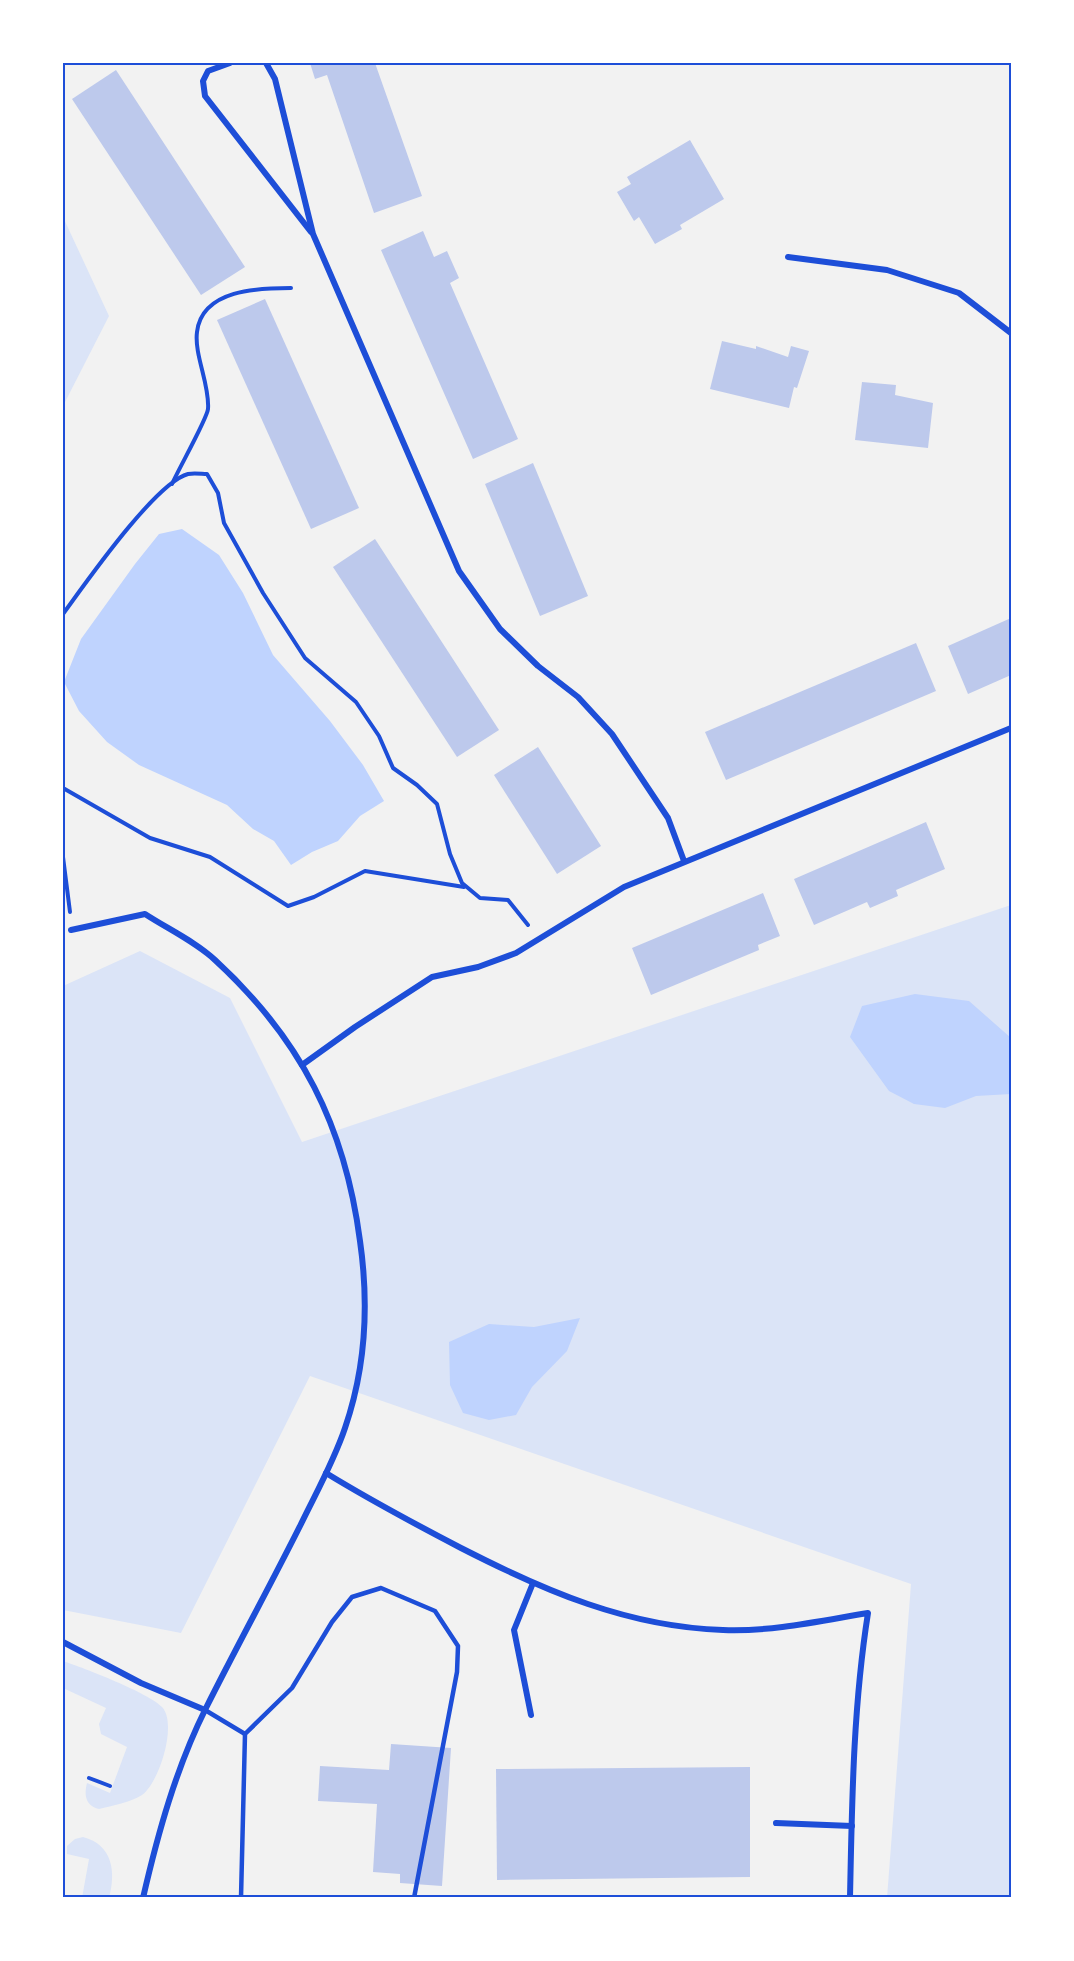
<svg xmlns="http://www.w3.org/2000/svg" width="1074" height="1961" viewBox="0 0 1074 1961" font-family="'DejaVu Sans',sans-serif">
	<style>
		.green { fill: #dbe4f7 }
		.water { fill: #bfd3fe }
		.building { fill: #bdc9ec }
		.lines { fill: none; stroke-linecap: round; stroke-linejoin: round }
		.path { stroke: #1d4ed8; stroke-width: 4 }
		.service { stroke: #1d4ed8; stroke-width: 4.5 }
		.minor { stroke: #1d4ed8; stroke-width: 6 }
		.neatline { fill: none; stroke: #1d4ed8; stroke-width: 2 }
	</style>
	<rect width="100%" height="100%" fill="#f2f2f2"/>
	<g class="green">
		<path d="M63,217l46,99 -46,90z"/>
		<path d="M1011,905v993h-124l24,-314 -601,-208 -129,257 -118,-23v-624l77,-35 90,47 72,144z"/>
		<path d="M63,1661c21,7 86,32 99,46 16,17 -3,76 -20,88 -11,7 -30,11 -43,14 -14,-4 -15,-14 -12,-26l23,10 17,-46 -26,-13 -2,-10 7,-16 -43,-20z"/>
		<path d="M83,1837c30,8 33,35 26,61h-27l7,-39 -22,-5v-8l8,-7z"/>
	</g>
	<g class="water">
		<path d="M182,529l37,26 24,38 30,62 57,66 33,44 21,36 -24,15 -22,25 -26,11 -21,13 -17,-24 -21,-12 -26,-24 -88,-40 -32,-23 -28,-31 -15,-29 17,-43 54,-75 24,-30z"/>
		<path d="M915,994l54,7 42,37v56l-35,2 -31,12 -31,-4 -25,-13 -39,-54 12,-31z"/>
		<path d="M580,1318l-13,33 -35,36 -16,28 -27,5 -26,-7 -13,-28 -1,-43 40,-18 45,3z"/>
	</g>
	<g class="building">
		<path d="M310,63h65l47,133 -48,17 -47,-138 -12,4z"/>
		<path d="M116,70l129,197 -44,28 -129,-196z"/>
		<path d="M690,140l34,59 -44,26 2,4 -27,15 -16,-27 -5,4 -17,-29 14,-8 -4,-7z"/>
		<path d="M423,231l11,26 13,-6 12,27 -9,5 68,156 -45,20 -92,-209z"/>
		<path d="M265,299l94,209 -48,21 -94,-209z"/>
		<path d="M722,341l34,8v-3l32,11 3,-11 18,5 -12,37 -3,-1 -5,21 -79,-19z"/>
		<path d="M862,382l34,3 -1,10 38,8 -5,45 -73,-8z"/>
		<path d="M533,463l55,133 -48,20 -55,-132z"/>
		<path d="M375,539l124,191 -42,27 -124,-190z"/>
		<path d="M1011,618v57l-43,19 -20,-48z"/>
		<path d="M916,643l20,48 -210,89 -21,-48z"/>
		<path d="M538,747l63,99 -44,28 -63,-99z"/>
		<path d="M926,822l19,47 -49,21 2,6 -28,12 -3,-6 -53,23 -20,-46z"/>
		<path d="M763,893l17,43 -22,9 1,5 -108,45 -19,-47z"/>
		<path d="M391,1744l60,4 -9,138 -42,-3v-9l-27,-2 4,-68 -59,-3 2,-35 69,4z"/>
		<path d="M750,1767v110l-253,3 -1,-111z"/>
	</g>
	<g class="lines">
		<g class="path">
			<path d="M172,484c6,-14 35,-65 36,-75 2,-24 -14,-54 -11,-77 5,-43 62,-44 94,-44"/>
			<path d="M63,614c22,-30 92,-131 125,-140 6,-1 14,0 19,0l11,19 6,30 39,70 42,65 51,44 23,34 14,32 24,17 20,19 13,50 12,29 18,15 28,2 20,25"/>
			<path d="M63,788l87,50 60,19 78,49 26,-9 51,-26 99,16"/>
			<path d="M63,857l7,55"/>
			<path d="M89,1778l21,8"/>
		</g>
		<g class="service">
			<path d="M205,1710l40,24"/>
			<path d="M241,1898l4,-164 47,-46 40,-66 20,-25 29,-9 54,23 23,35 -1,26 -43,226"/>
		</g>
		<g class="minor">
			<path d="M230,63l-22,8 -5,10 2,15 106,136"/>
			<path d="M266,63l9,16 38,155 146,337 41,58 38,37 40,31 34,37 56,84 16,43"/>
			<path d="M788,257l99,13 72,23 52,40"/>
			<path d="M71,930l74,-16c23,15 51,28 70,46 86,79 130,166 145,281 9,63 6,126 -15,187 -11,33 -29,65 -44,96 -31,62 -64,122 -95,184 -30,60 -48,125 -63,190"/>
			<path d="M302,1065l53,-38 77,-50 46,-10 38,-14 108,-66 387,-159"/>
			<path d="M326,1473c44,27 89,51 135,75 84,43 167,79 262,82 48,2 97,-9 145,-17 -15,95 -16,189 -18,285"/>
			<path d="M63,1642l78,41 64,27"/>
			<path d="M531,1715l-17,-85 19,-47"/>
			<path d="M776,1823l76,3"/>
		</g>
	</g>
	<rect width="1074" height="1961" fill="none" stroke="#ffffff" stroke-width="129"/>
	<rect x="64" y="64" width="946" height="1832" class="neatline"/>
</svg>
